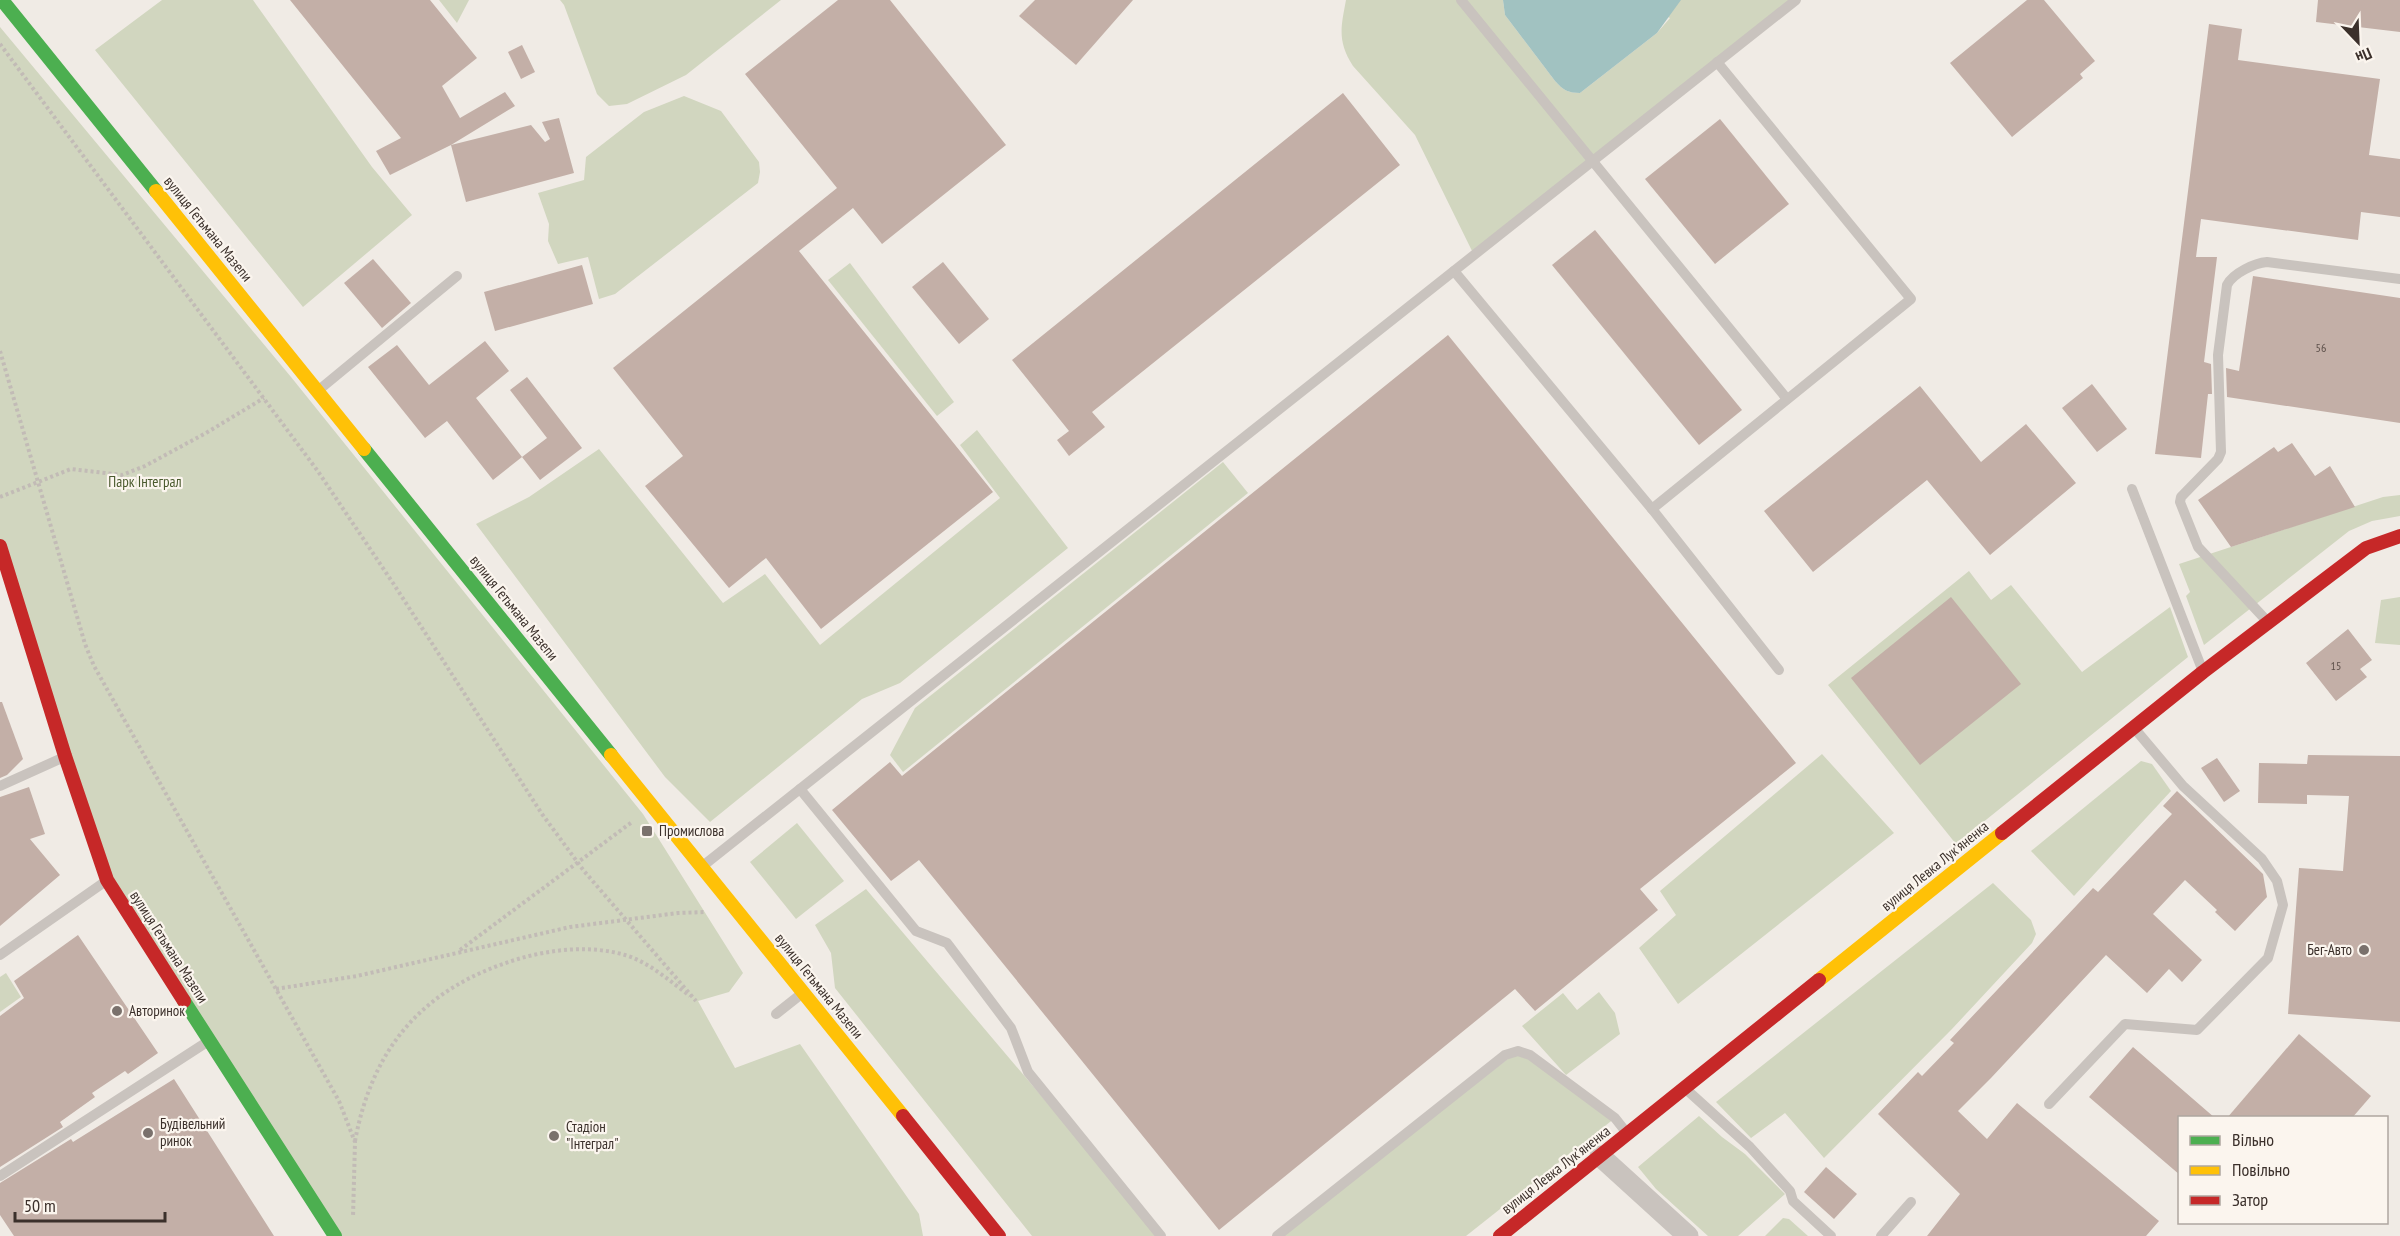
<svg xmlns="http://www.w3.org/2000/svg" width="2400" height="1236" viewBox="0 0 2400 1236" font-family="'PT Sans Narrow',sans-serif">
	<style>
		.green { fill: #d1d6bf }
		.water { fill: #a1c2c1 }
		.building { fill: #c3afa7 }
		.lines { fill: none; stroke-linecap: round; stroke-linejoin: round }
		.path { stroke: #c2bbb6; stroke-width: 4; stroke-dasharray: 3 3; stroke-linecap: butt }
		.lane { stroke: #c9c3be; stroke-width: 10 }
		.street { stroke: #c9c3be; stroke-width: 21 }
		.fast { stroke: #4caf50; stroke-width: 14 }
		.slow { stroke: #ffc107; stroke-width: 14 }
		.jam { stroke: #c62828; stroke-width: 14 }
		.poi-dot { fill: #7a716c; stroke: #fbf5ee; stroke-width: 2 }
		.labels { text-anchor: middle; stroke-width: 4.5; stroke-linejoin: round; paint-order: stroke }
		.number-label { font-size: 12px; fill: #5d504a }
		.street-label { font-size: 15px; fill: #3b302b; stroke: #fbf5ee }
		.park-label { font-size: 15px; fill: #4a5a2e; stroke: #fbf5ee }
		.poi-label { font-size: 15px; fill: #3b302b; stroke: #fbf5ee; text-anchor: start }
	</style>
	<rect width="100%" height="100%" fill="#f0ebe5"/>
	<g class="green">
		<path d="M162,0h91l119,167 40,48 -109,92 -208,-257z"/>
		<path d="M439,0h30l-12,23z"/>
		<path d="M560,0h221l-95,75 -59,29 -18,2 -12,-12 -33,-89z"/>
		<path d="M1346,0h157l2,15 50,66c8,9 13,12 25,12l77,-60 13,-15 -40,-18h166l-322,255 -59,-120 -62,-69c-16,-25 -12,-39 -7,-66z"/>
		<path d="M0,27l291,350 352,437 100,159 -14,19 -31,9 37,67 65,-24 119,170 4,22h-588l-228,-356 -107,-339z"/>
		<path d="M684,96l37,15 38,51 1,10 -2,11 -143,111 -16,5 -11,-42 -30,7 -10,-23 1,-17 -11,-31 46,-13 2,-23 58,-45z"/>
		<path d="M850,263l104,139 -17,14 -109,-136z"/>
		<path d="M977,430l91,118 -168,135 -38,16 -152,123 -45,-45 -189,-253 53,-27 70,-48 124,154 42,-29 55,71 180,-147 -40,-53z"/>
		<path d="M1223,462l25,31 -345,279 -13,-17 25,-47z"/>
		<path d="M2400,495v21l-28,5 -23,10 -145,114 -18,-49 4,-4 -11,-28 204,-67z"/>
		<path d="M1969,571l22,29 20,-15 71,87 88,-65 18,50 -232,187 -128,-159z"/>
		<path d="M2400,597v48l-25,-2 6,-43z"/>
		<path d="M1822,754l72,79 -216,171 -39,-56 37,-33 -16,-24z"/>
		<path d="M2141,761l11,3 19,27 -97,105 -43,-45z"/>
		<path d="M797,823l47,58 -48,38 -46,-57z"/>
		<path d="M1993,883l38,37 5,14 -4,9 -80,86 -128,129 -39,-45 -34,25 -35,-36z"/>
		<path d="M866,889l294,347h-128l-197,-248 -4,-35 -16,-28z"/>
		<path d="M6,973l15,24 -21,15v-35z"/>
		<path d="M1599,992l16,21 5,21 -54,41 -44,-49 41,-33 14,17z"/>
		<path d="M1518,1051l97,67 -149,118h-189z"/>
		<path d="M1699,1116l23,21 23,17 40,40 -47,42h-30l-52,-47 -18,-22z"/>
		<path d="M1783,1218l6,1 19,17h-43z"/>
	</g>
	<path class="water" d="M1503,0h178l-24,33 -77,60c-12,0 -17,-3 -25,-12l-50,-66z"/>
	<g class="building">
		<path d="M290,0h140l47,58 -35,28 18,32 45,-26 10,14 -64,39 -61,30 -14,-24 25,-13z"/>
		<path d="M838,0h52l116,145 -124,99 -29,-36 -54,43 194,241 -172,137 -55,-71 -37,30 -84,-102 38,-30 -70,-88 224,-180 -92,-114z"/>
		<path d="M1035,0h98l-57,65 -57,-49z"/>
		<path d="M2027,0h17l51,61 -15,13 3,4 -71,59 -62,-74z"/>
		<path d="M2318,0h82v32l-84,-10z"/>
		<path d="M2209,24l33,5 -4,31 142,19 -11,76 31,4v58l-39,-5 -3,28 -157,-21 -5,38h21l-13,105 7,2 1,30h-4l-7,64 -46,-4z"/>
		<path d="M522,45l13,27 -14,7 -13,-27z"/>
		<path d="M1343,93l57,72 -308,247 13,15 -36,29 -12,-16 12,-9 -57,-71z"/>
		<path d="M559,118l15,55 -108,29 -15,-57 80,-20 14,17 5,-3 -8,-17z"/>
		<path d="M1720,119l69,85 -74,60 -70,-85z"/>
		<path d="M1595,230l147,180 -43,35 -147,-180z"/>
		<path d="M373,259l38,44 -29,25 -38,-45z"/>
		<path d="M943,262l46,57 -30,25 -47,-57z"/>
		<path d="M582,265l11,39 -98,27 -11,-39z"/>
		<path d="M2253,276l147,22v125l-173,-26 -1,-29 13,3z"/>
		<path d="M1448,335l348,428 -156,126 18,21 -123,101 -20,-22 -296,241 -300,-370 -28,21 -59,-71 58,-48 12,14z"/>
		<path d="M485,341l24,30 -33,27 46,59 -29,23 -46,-59 -22,17 -57,-71 29,-22 32,40z"/>
		<path d="M527,377l55,71 -42,32 -18,-23 25,-19 -37,-48z"/>
		<path d="M2092,384l35,45 -30,23 -35,-44z"/>
		<path d="M1920,386l61,76 45,-38 50,59 -86,72 -63,-75 -114,92 -49,-61z"/>
		<path d="M2292,443l23,33 15,-10 25,41 -124,40 -33,-47 76,-53 4,5z"/>
		<path d="M1951,597l70,87 -101,81 -69,-87z"/>
		<path d="M2348,629l24,31 -12,9 7,8 -31,24 -30,-38z"/>
		<path d="M0,702h2l21,57 -16,16 -7,3z"/>
		<path d="M2308,755l92,1v266l-112,-8 11,-146 44,3 6,-75 -42,-1v9l-49,-1 1,-40 48,1z"/>
		<path d="M2217,758l23,33 -16,11 -23,-34z"/>
		<path d="M29,787l16,47 -15,5 30,36 -60,51v-129z"/>
		<path d="M2177,791l86,83 4,23 -32,34 -20,-19 2,-2 -32,-30 -32,34 49,46 -20,22 -13,-13 -22,24 -41,-38 -115,123 -33,33 29,28 30,-36 142,118 -13,15h-219l33,-42 -82,-80 40,-42 4,4 32,-33 -4,-3 143,-152 5,4 74,-78 -9,-8z"/>
		<path d="M78,935l80,118 -30,21 -3,-3 -33,22 3,4 -35,25 3,5 -63,40v-151l24,-18 -10,-17z"/>
		<path d="M2299,1034l72,62 -19,22h-125z"/>
		<path d="M2133,1047l82,71h-35v57l-91,-78z"/>
		<path d="M174,1079l100,157h-260l-14,-21v-32l71,-44 2,3z"/>
		<path d="M1826,1167l31,27 -23,25 -30,-27z"/>
	</g>
	<g class="lines">
		<g class="path">
			<path d="M0,44l317,426 76,113 149,231 42,57 112,130"/>
			<path d="M0,351l85,293 9,22 245,435 16,41 -2,75"/>
			<path d="M0,497l71,-28 51,6 23,-9 61,-33 58,-35"/>
			<path d="M460,950l172,-128"/>
			<path d="M276,989l81,-13 213,-49 108,-14 28,-1"/>
			<path d="M355,1141c18,-96 70,-154 163,-182 34,-10 73,-14 107,-4 24,7 46,27 65,41"/>
		</g>
		<g class="lane">
			<path d="M1461,0l326,399"/>
			<path d="M1454,271l198,238 127,161"/>
			<path d="M320,389l137,-113"/>
			<path d="M2132,489l70,180"/>
			<path d="M1652,509l259,-210 -194,-237"/>
			<path d="M2266,620l-68,-73 -18,-45 1,-5 37,-38 3,-7 -3,-97 9,-70c6,-12 28,-22 40,-23l133,17"/>
			<path d="M0,786l62,-28"/>
			<path d="M800,789l116,142 31,12 64,85 17,44 133,164"/>
			<path d="M704,865l1092,-865"/>
			<path d="M0,955l106,-74"/>
			<path d="M776,1014l24,-19"/>
			<path d="M1688,1091l62,56 40,44 3,10 38,35"/>
			<path d="M2049,1104l76,-80 72,6 71,-72 15,-53 -6,-24 -15,-22 -79,-73 -48,-57"/>
			<path d="M0,1176l207,-134"/>
			<path d="M1277,1236l228,-181 13,-4 12,4 85,63 11,14"/>
			<path d="M1881,1236l30,-34"/>
		</g>
		<path class="street" d="M1600,1156l88,80"/>
		<g class="fast">
			<path d="M2,0l154,191"/>
			<path d="M364,449l247,306"/>
			<path d="M184,1001l151,235"/>
		</g>
		<g class="slow">
			<path d="M156,191l208,258"/>
			<path d="M611,755l292,361"/>
			<path d="M1819,980l183,-147"/>
		</g>
		<g class="jam">
			<path d="M0,546l65,210 42,124 77,121"/>
			<path d="M2002,833l201,-161 163,-124 34,-12"/>
			<path d="M903,1116l96,120"/>
			<path d="M1500,1236l319,-256"/>
		</g>
	</g>
	<g class="poi-dot">
		<rect x="641" y="825" width="12" height="12" rx="3"/>
		<circle cx="2364" cy="950" r="6"/>
		<circle cx="117" cy="1011" r="6"/>
		<circle cx="148" cy="1133" r="6"/>
		<circle cx="554" cy="1136" r="6"/>
	</g>
	<g class="labels">
		<g class="number-label">
			<text x="2321" y="352">56</text>
			<text x="2336" y="670">15</text>
		</g>
		<g class="street-label">
			<text transform="translate(208 229) rotate(51)" y="5">вулиця Гетьмана Мазепи</text>
			<text transform="translate(514 608) rotate(51)" y="5">вулиця Гетьмана Мазепи</text>
			<text transform="translate(1935 866) rotate(-39)" y="5">вулиця Левка Лукʼяненка</text>
			<text transform="translate(169 947) rotate(57)" y="5">вулиця Гетьмана Мазепи</text>
			<text transform="translate(819 986) rotate(51)" y="5">вулиця Гетьмана Мазепи</text>
			<text transform="translate(1556 1170) rotate(-38)" y="5">вулиця Левка Лукʼяненка</text>
		</g>
		<g class="park-label">
			<text x="145" y="487">Парк Інтеграл</text>
		</g>
		<g class="poi-label">
			<text x="659" y="836">Промислова</text>
			<text x="2352" y="955" text-anchor="end">Бег-Авто</text>
			<text x="129" y="1016">Авторинок</text>
			<text x="160" y="1129">Будівельний<tspan x="160" dy="17">ринок</tspan></text>
			<text x="566" y="1132">Стадіон<tspan x="566" dy="17">"Інтеграл"</tspan></text>
		</g>
	</g>
	<rect x="2178" y="1116" width="210" height="108" fill="#fbf5ee" stroke="#aea6a0" stroke-width="1.5"/>
	<rect x="2190" y="1136" width="30" height="9" fill="#4caf50" stroke="#aea6a0" stroke-width="1.5"/>
	<text x="2232" y="1146" font-size="18" fill="#3b302b">Вільно</text>
	<rect x="2190" y="1166" width="30" height="9" fill="#ffc107" stroke="#aea6a0" stroke-width="1.5"/>
	<text x="2232" y="1176" font-size="18" fill="#3b302b">Повільно</text>
	<rect x="2190" y="1196" width="30" height="9" fill="#c62828" stroke="#aea6a0" stroke-width="1.5"/>
	<text x="2232" y="1206" font-size="18" fill="#3b302b">Затор</text>
	<g transform="translate(2358 42) rotate(157)" stroke="#fbf5ee" stroke-width="4.5" paint-order="stroke">
	<path d="M0-4.5L10 22L0 15L-10 22Z" fill="#3b302b"/>
	<text y="-9" font-size="16" font-weight="bold" text-anchor="middle" fill="#3b302b">Пн</text>
	</g>
	<path d="M15 1212v9h150v-9" fill="none" stroke="#3b302b" stroke-width="3"/>
	<text x="24" y="1212" font-size="18" fill="#3b302b" stroke="#fbf5ee" stroke-width="4.5" paint-order="stroke">50 m</text>
</svg>
